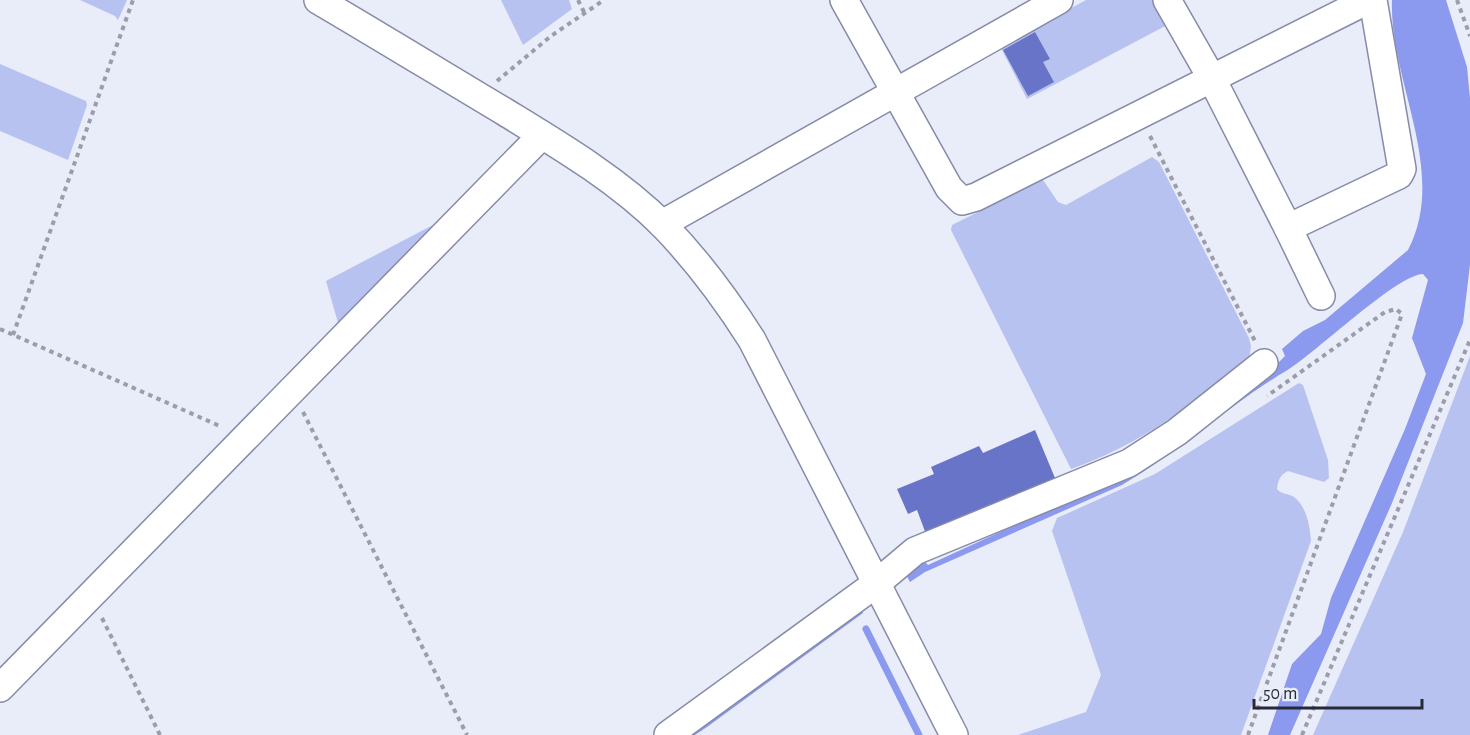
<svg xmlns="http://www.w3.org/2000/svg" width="1470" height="735" viewBox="0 0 1470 735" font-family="'Alegreya Sans',sans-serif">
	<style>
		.green { fill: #b8c2f1 }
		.water { fill: #8b99ef }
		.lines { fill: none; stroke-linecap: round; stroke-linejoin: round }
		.stream { stroke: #8b99ef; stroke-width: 7 }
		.building { fill: #6874c7 }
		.minor-casing { stroke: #858ba9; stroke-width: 30 }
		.path { stroke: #9b9daa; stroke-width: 4; stroke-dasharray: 4.5 4.5; stroke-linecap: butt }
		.minor { stroke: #fff; stroke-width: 27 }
	</style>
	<rect width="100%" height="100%" fill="#e9ecf9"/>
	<g class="green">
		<path d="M80,0h47l-9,20 -3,-4z"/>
		<path d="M501,0h68l3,9 -49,36z"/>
		<path d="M1086,0h70l13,24 -142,75 -27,-53z"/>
		<path d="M0,64l86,37 1,4 -19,55 -68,-29z"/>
		<path d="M1152,157l7,5 90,176 2,8 -2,15c-56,43 -111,85 -178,108l-120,-239 1,-5 32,-16 8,-8 49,-24 17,25 8,3z"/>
		<path d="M452,215l-113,111 -13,-45z"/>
		<path d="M1470,356v379h-157l90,-203z"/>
		<path d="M1299,383l4,2 25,75 1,18 -5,4 -36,-11c-8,4 -10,9 -11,18 5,6 11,4 17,8 13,10 16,30 17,44l-70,194h-223l68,-23 15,-37 -49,-144 5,-13 98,-44z"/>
	</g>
	<g class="water">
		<path d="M1392,0h54l21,67 3,31v167l-7,58 -71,180 -102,232h-22l24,-71 29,-30 10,-36 74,-169 21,-55 -14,-36 16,-58 -5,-6c-27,1 -107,79 -137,97 -56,33 -106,80 -164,114l-197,87 -15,10 -6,-11 21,-9 3,3 142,-65 195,-124 20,-20 -3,-7 21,-18 22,-11 83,-70c41,-79 -19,-169 -16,-250z"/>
		<path d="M860,608l3,5 -156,114 -12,8h-12z"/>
	</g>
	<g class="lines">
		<path class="stream" d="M866,629l53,106"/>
	</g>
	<g class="building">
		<path d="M1035,32l15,27 -7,3 11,20 -26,14 -25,-46z"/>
		<path d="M1035,430l20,48 -129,56 -9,-24 -9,4 -11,-25 37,-15 -3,-7 48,-21 4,7z"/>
	</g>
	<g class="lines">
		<defs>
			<g id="minor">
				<path d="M318,0c63,37 125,75 187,112 54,33 113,68 158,113 34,35 63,74 89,115l202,395"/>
				<path d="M844,0l105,188 13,13 14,-4 392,-197"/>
				<path d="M1167,0l44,77 77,151 111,-53 3,-6 -29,-169"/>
				<path d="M662,224l397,-224"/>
				<path d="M1288,228l33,68"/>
				<path d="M0,688l542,-553"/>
				<path d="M668,735l209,-152 38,-32 214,-88 48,-31 87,-69"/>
			</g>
		</defs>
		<use href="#minor" class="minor-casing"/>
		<g class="path">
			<path d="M578,0l6,12"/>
			<path d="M1457,0l13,36"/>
			<path d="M497,81l54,-45 53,-36"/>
			<path d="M1150,136l106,207"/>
			<path d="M0,329l222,98"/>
			<path d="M13,335l120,-335"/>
			<path d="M303,412l164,323"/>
			<path d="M102,618l58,117"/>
			<path d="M1248,735l154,-421 -6,-5 -11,3 -118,84"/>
			<path d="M1302,735l168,-395"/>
		</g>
		<use href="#minor" class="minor"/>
	</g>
	<path d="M1254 699v9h168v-9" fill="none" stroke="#272936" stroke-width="3"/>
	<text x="1263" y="699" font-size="18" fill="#272936" stroke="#e9ecf9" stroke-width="4.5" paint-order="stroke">50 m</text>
</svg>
